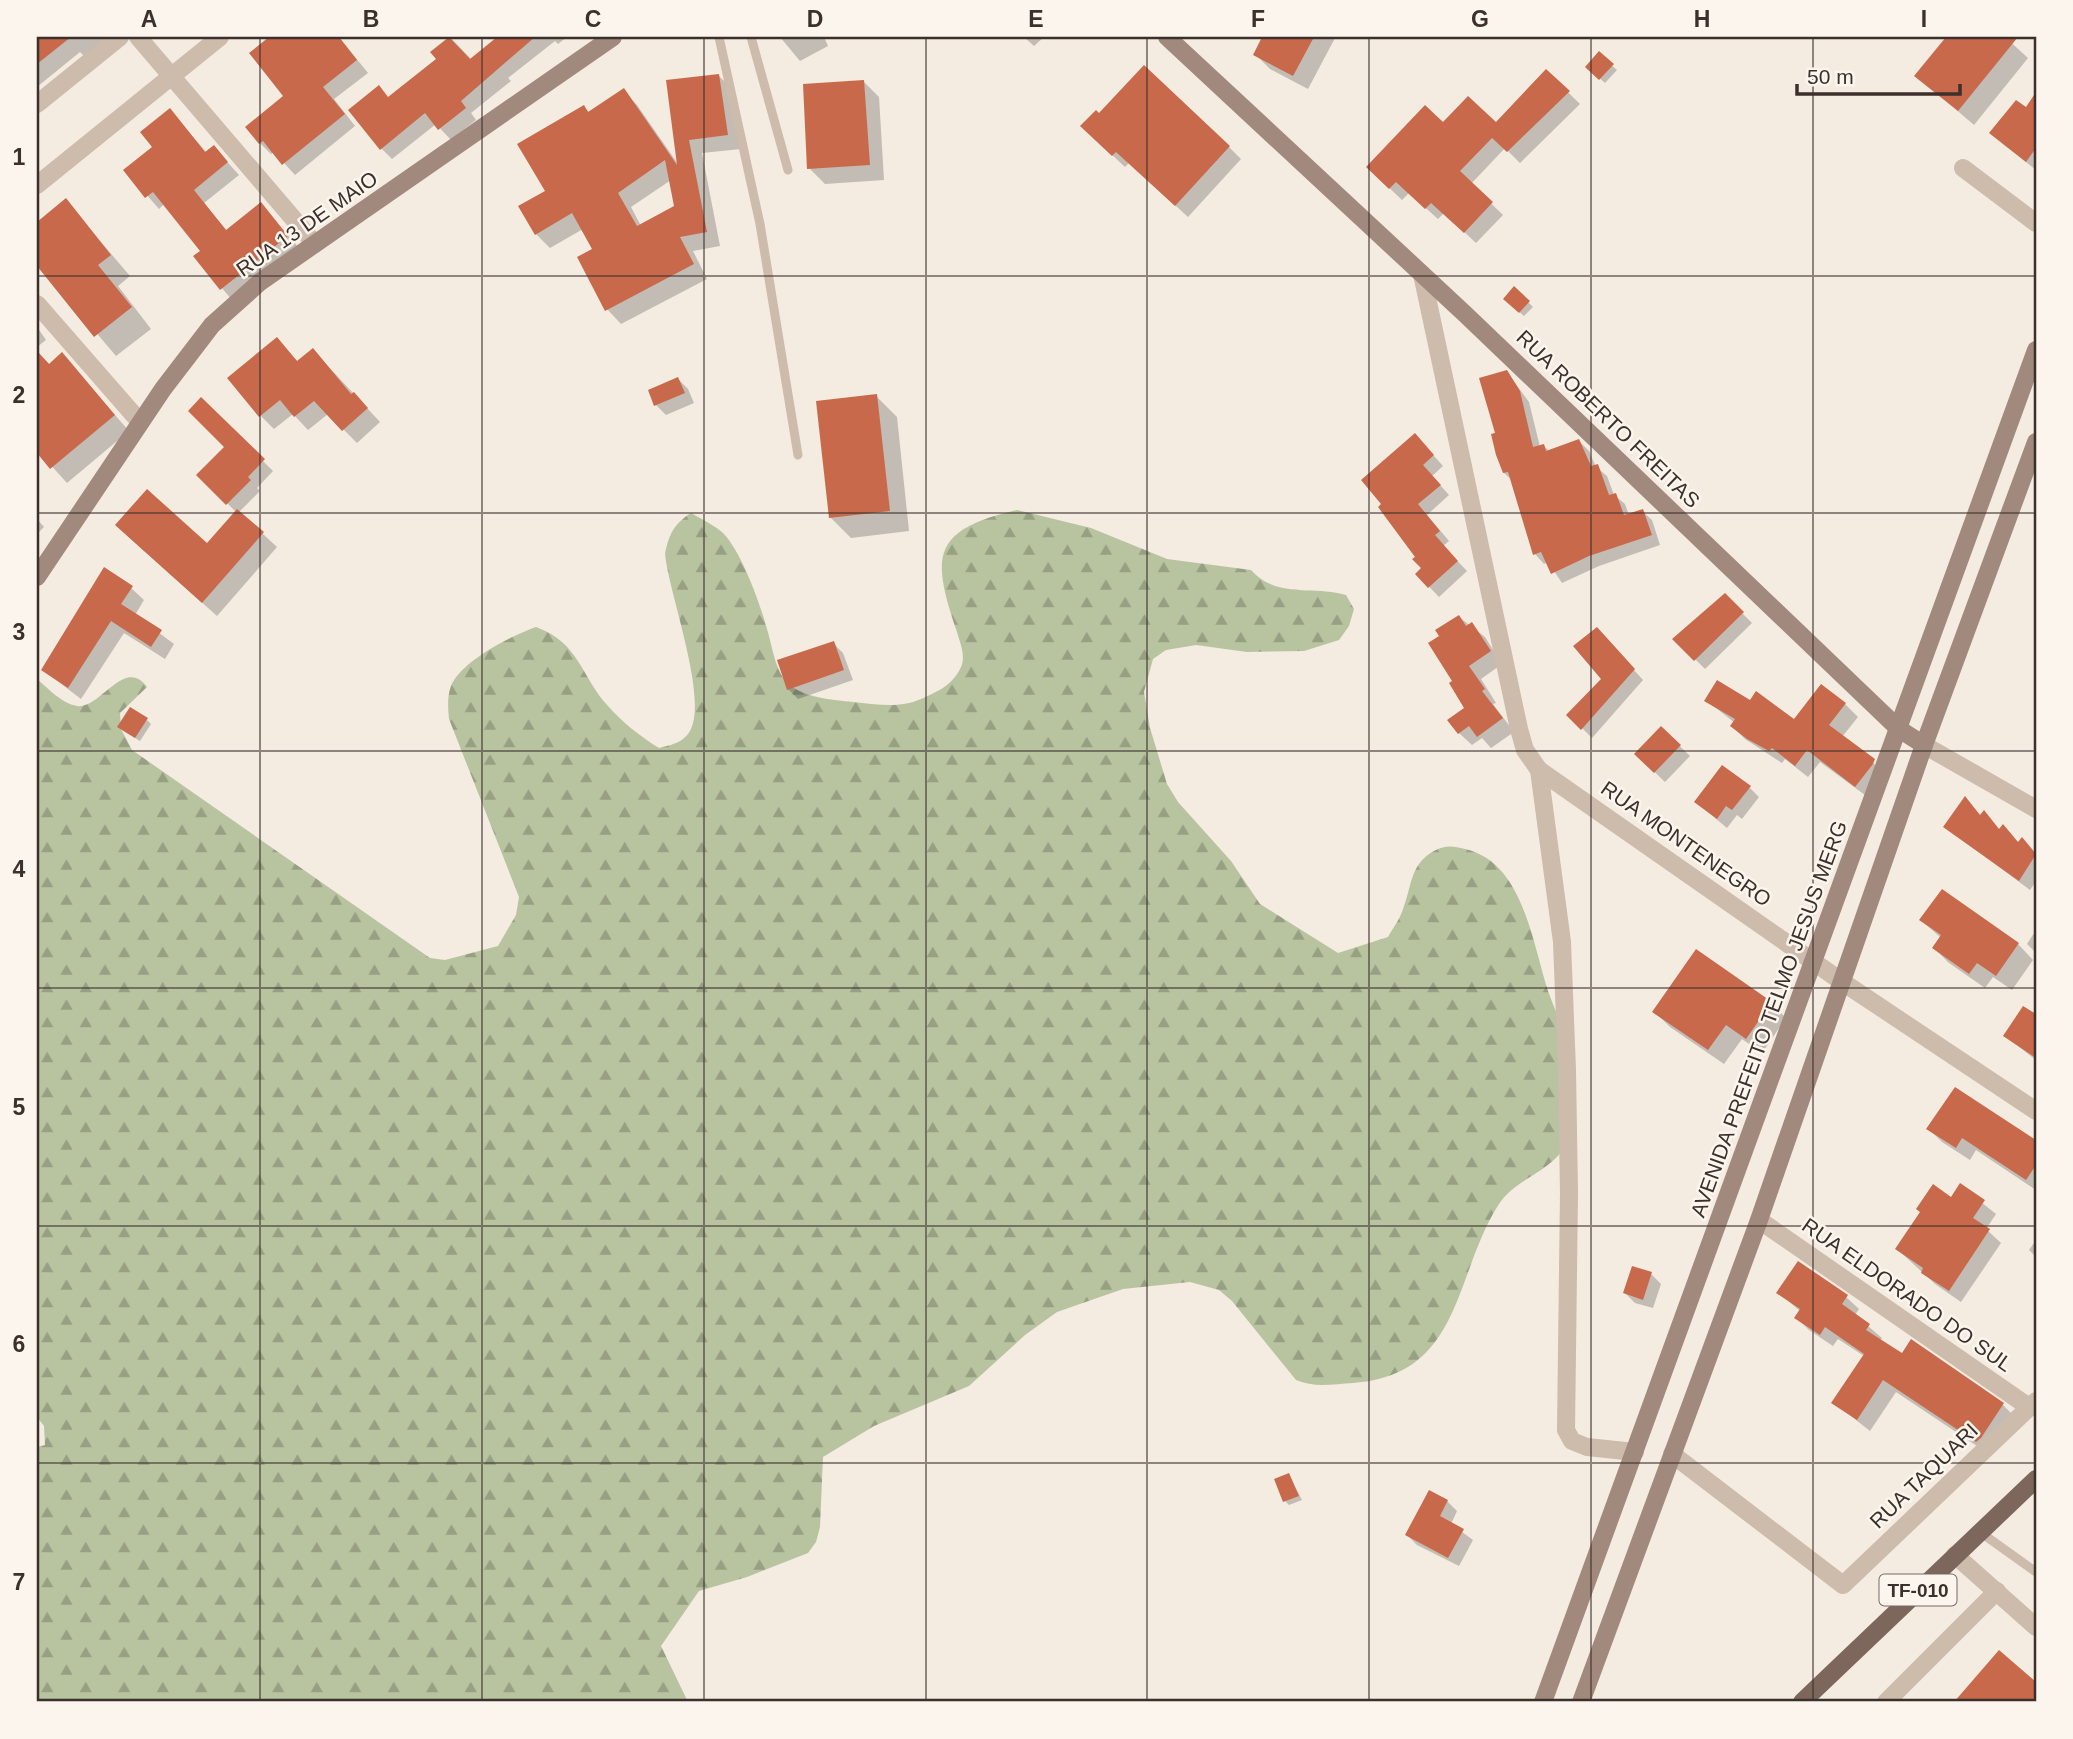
<svg xmlns="http://www.w3.org/2000/svg" width="2073" height="1739" viewBox="0 0 2073 1739" font-family="Helvetica,sans-serif">
	<style>
		.forest { fill: url(#forest-firs) }
		.shadow { fill: #0003; fill-rule: evenodd }
		.building { fill: #c8694b; fill-rule: evenodd }
		.lines { fill: none; stroke-linecap: round; stroke-linejoin: round }
		.lane { stroke: #cdbbac; stroke-width: 9 }
		.street { stroke: #cdbbac; stroke-width: 18 }
		.secondary { stroke: #a18a7d; stroke-width: 18 }
		.primary { stroke: #7d675c; stroke-width: 18 }
		.grid { fill: none; stroke: #3b302b; stroke-width: 2; stroke-opacity: 0.55 }
		.labels { text-anchor: middle; stroke-width: 5; stroke-linejoin: round; paint-order: stroke }
		.shield { fill: #fbf5ee; stroke: #756b66; stroke-width: 2 }
		.shield-label { font-size: 19px; font-weight: bold; fill: #3b302b }
		.street-label { font-size: 21px; fill: #3b302b; stroke: #fbf5ee }
		.neatline { fill: none; stroke: #3b302b; stroke-width: 2.5 }
		.grid-label { font-size: 23px; text-anchor: middle; font-weight: bold; fill: #3b302b }
	</style>
	<defs>
		<pattern id="forest-firs" width="22" height="20" patternUnits="userSpaceOnUse" patternTransform="scale(1.75)"><rect width="22" height="20" fill="#b8c4a0"/><path d="M5 1l3.5 6h-7zM16 11l3.5 6h-7z" fill="#97a083"/></pattern>
	</defs>
	<rect width="100%" height="100%" fill="#f4ebe1"/>
	<path class="forest" d="M1017,510l74,18 76,31 84,11c26,29 61,15 95,25l8,14 -5,17 -10,14 -35,11 -57,1 -51,-7 -30,5 -13,9 -9,33 6,36 17,56 11,18 53,59 29,43 78,49 50,-16c5,-9 12,-18 15,-28 9,-23 7,-45 31,-58 12,-6 19,-5 31,-2 58,13 67,93 83,142 9,25 23,54 27,80 1,12 -3,58 -7,69 -12,31 -53,38 -69,64 -46,71 -36,171 -146,179 -20,1 -39,5 -57,-3l-64,-79 -13,-11 -29,-8 -67,7 -66,23 -32,23 -56,51 -95,40 -51,31 -3,70 -4,15 -8,11 -61,24 -48,14 -38,55 27,56h-651v-255l8,-2 -1,-19 -7,-9v-738c12,10 24,24 40,27 23,4 47,-50 70,-19l-27,26 1,16 11,21 298,208 15,2 53,-14 18,-31 3,-18 -70,-178c-1,-11 -2,-22 2,-33 10,-25 60,-50 85,-59 44,16 45,50 72,79 14,16 33,31 51,42 13,-3 26,-6 32,-19 16,-35 -22,-135 -26,-175 4,-20 9,-30 26,-41 10,6 23,12 32,20 18,18 37,70 44,96 6,19 8,45 24,57 16,12 42,14 62,16 23,2 45,7 68,-3 16,-7 32,-14 40,-32 5,-11 -1,-24 -4,-35 -26,-76 -26,-102 60,-122z"/>
	<g class="shadow">
		<path d="M37,37h70l-23,19 -4,-4 -43,35z"/>
		<path d="M271,37h68l29,36 -34,26 21,27 -60,49 -21,-23 -3,2 -11,-11 26,-47 -35,-43z"/>
		<path d="M499,37h68l-9,7 -3,-3 -47,37 3,3 -40,32 5,7 -25,20 -15,-16 -44,35 -11,-11 8,-50 49,-39 -6,-7 19,-14 21,22z"/>
		<path d="M780,37h44l4,9 -28,15z"/>
		<path d="M1024,37h20l-10,9z"/>
		<path d="M1265,37h69l1,1 -27,51 -38,-20 -15,-15z"/>
		<path d="M1948,37h57l23,21 -54,67 -57,-49z"/>
		<path d="M1599,54l18,16 -12,13 -18,-16z"/>
		<path d="M1546,71l34,33 -60,59 -15,-15 -34,36 32,31 -27,28 -32,-30 -6,6 -29,-26 -7,7 -22,-21 64,-54 52,-1z"/>
		<path d="M718,75l14,14 9,60 -39,4 18,93 -27,5 14,28 -86,45 -14,-15 -13,-59 -11,-21 -33,19 -14,-14 11,-43 37,-84 6,6 33,-22 14,14 41,59zM671,180l5,27 -35,19 -10,-19z"/>
		<path d="M864,82l15,15 5,83 -59,4 -16,-16z"/>
		<path d="M2036,95v75l-34,-27z"/>
		<path d="M170,110l37,43 7,-6 25,28 -35,28 23,28 34,-27 38,44 -66,53 -38,-44 7,-6 -38,-47 -5,5 -34,-39 30,-22z"/>
		<path d="M1094,138l135,9 12,12 -53,58 -59,-54 -4,4z"/>
		<path d="M66,201l64,75 -12,10 33,43 -35,27 -79,-93v-39z"/>
		<path d="M1515,289l18,18 -9,9 -19,-17z"/>
		<path d="M37,327l9,13 -9,7z"/>
		<path d="M277,339l21,23 15,-12 67,72 -23,21 -29,-29 -20,16 -15,-16 -19,15 -13,-13z"/>
		<path d="M37,351l13,14 12,-10 67,76 -62,52 -30,-33z"/>
		<path d="M1507,372l22,30 11,45 4,-1 5,5 30,-10 10,10 7,16 11,9 7,19 11,9 4,11 13,-4 10,9 8,25 -61,21 -37,17 -14,-21 -4,2 -9,-10 -23,-74 -8,-7 -7,-39z"/>
		<path d="M678,379l10,10 6,14 -28,12 -10,-10 -6,-14z"/>
		<path d="M876,396l21,21 12,114 -58,7 -21,-21z"/>
		<path d="M201,400l72,71 -16,17 3,3 -21,21 38,35 -60,69 -86,-77 76,6 29,-33 -37,-37 28,-28z"/>
		<path d="M1425,446l18,20 -11,10 17,19 -22,20 22,26 -6,5 24,25 -28,26 -22,-23 6,-6 -40,-64z"/>
		<path d="M37,519l7,8 -7,7z"/>
		<path d="M131,588l13,12 -9,15 39,29 -9,15 -41,-26 -43,66 -38,-29z"/>
		<path d="M1725,596l27,27 -47,46 -30,-30z"/>
		<path d="M1459,617l26,20 17,27 -21,15 15,24 -3,1 21,28 -23,16 -9,-10 -10,7 -13,-12 7,-25 -25,-72z"/>
		<path d="M1606,639l37,41 -51,58 -23,-23 34,-36z"/>
		<path d="M833,643l10,10 10,27 -55,19 -10,-10z"/>
		<path d="M1707,701l43,1 44,20 51,-18 13,13 -16,20 44,37 -17,24 -49,-36 -12,15 -23,-18 -3,4 -37,-24 -13,-13 3,-3z"/>
		<path d="M147,720l4,4 -11,17 -16,-10z"/>
		<path d="M1661,728l29,28 -25,26 -29,-28z"/>
		<path d="M1750,788l9,9 -17,22 -5,-4 -10,13 -31,-26z"/>
		<path d="M1981,817l55,38v26l-6,9 -85,-63z"/>
		<path d="M1942,891l76,53 15,16 -21,30 -19,-13 -8,11 -36,-25 -15,-15 7,-10 -20,-18z"/>
		<path d="M2036,930v23l-9,-9z"/>
		<path d="M1771,1003l15,15 -24,35 -20,-14 -18,25 -54,-37 -15,-15z"/>
		<path d="M2024,1008l12,8v44l-31,-24z"/>
		<path d="M1956,1089l80,53v48l-60,-40 -6,10 -28,-18 -13,-13z"/>
		<path d="M1961,1186l35,28 -10,15 15,14 -40,59 -26,-18 -38,-35 55,-50z"/>
		<path d="M2036,1240v17l-7,-7z"/>
		<path d="M1651,1274l10,10 -8,24 -18,-5 -10,-10z"/>
		<path d="M1779,1293l67,4 13,12 -4,6 27,23 -2,3 22,15 101,49 12,12 -26,37 -93,-62 -26,39 -37,-29 31,-46 -26,-17 -5,7 -24,-16 -12,-12 4,-6z"/>
		<path d="M1289,1475l13,25 -13,5 -4,-4z"/>
		<path d="M1447,1501l10,10 -6,13 22,16 -14,26 -42,-21 -10,-10z"/>
	</g>
	<g class="building">
		<path d="M37,37h34l-34,27z"/>
		<path d="M269,37h70l18,23 -34,27 22,27 -63,51 -19,-24 -4,3 -14,-17 38,-31 -34,-43z"/>
		<path d="M449,37l21,22 27,-22h38l-74,64 5,7 -28,22 -13,-17 -45,37 -32,-40 31,-25 9,12 48,-38 -6,-7z"/>
		<path d="M1262,37h52l-21,39 -40,-21z"/>
		<path d="M1946,37h72l-60,74 -44,-35z"/>
		<path d="M1599,51l15,13 -15,16 -14,-13z"/>
		<path d="M1144,65l86,81 -55,60 -59,-54 -4,4 -32,-30 16,-16 3,3z"/>
		<path d="M1546,69l24,22 -63,61 -15,-14 -32,33 33,31 -29,31 -33,-30 -6,6 -29,-27 -7,7 -23,-22 59,-62 18,17 25,-26 28,26z"/>
		<path d="M719,74l9,61 -39,5 18,92 -27,5 14,27 -89,47 -28,-54 15,-8 -20,-36 -37,22 -17,-29 27,-15 -28,-47 67,-39 4,7 36,-24 53,77 -11,-85zM665,160l9,46 -37,20 -19,-33z"/>
		<path d="M864,80l6,85 -63,4 -4,-85z"/>
		<path d="M2036,92v56l-10,14 -37,-29 27,-33 10,7z"/>
		<path d="M170,108l35,44 9,-7 14,17 -34,28 32,40 35,-28 27,34 -68,54 -27,-34 7,-5 -47,-59 -8,6 -22,-28 29,-23 -12,-15z"/>
		<path d="M66,198l45,57 -13,10 34,42 -38,30 -57,-71v-44z"/>
		<path d="M1514,286l16,15 -11,12 -16,-14z"/>
		<path d="M277,337l20,24 16,-13 38,46 3,-2 14,16 -26,23 -28,-30 -20,16 -14,-17 -21,17 -32,-39z"/>
		<path d="M37,351l12,13 13,-12 53,63 -65,54 -13,-16z"/>
		<path d="M1507,370l13,21 13,56 11,-3 2,7 33,-12 12,27 7,-2 11,31 7,-2 8,22 19,-6 9,26 -63,21 -38,18 -10,-22 -8,3 -25,-83 -5,1 -7,-18 -5,-21 4,-1 -16,-55z"/>
		<path d="M678,377l7,16 -31,13 -6,-16z"/>
		<path d="M877,394l13,117 -61,7 -13,-117z"/>
		<path d="M201,397l64,62 -17,18 3,3 -25,25 -30,-30 28,-28 -36,-36z"/>
		<path d="M1415,433l19,22 -11,10 18,20 -23,19 22,27 -5,4 23,26 -30,27 -13,-14 6,-6 -9,-9 3,-2 -37,-50 3,-3 -20,-24z"/>
		<path d="M147,489l60,54 30,-34 27,23 -62,71 -87,-78z"/>
		<path d="M104,567l29,19 -12,18 41,26 -11,17 -40,-26 -43,67 -27,-18z"/>
		<path d="M1725,593l19,19 -50,49 -22,-22z"/>
		<path d="M1459,615l7,11 6,-4 19,29 -22,15 16,23 -3,2 21,27 -26,19 -8,-11 -11,8 -11,-14 17,-12 -15,-25 3,-2 -24,-38 11,-7 -4,-6z"/>
		<path d="M1597,627l38,42 -54,61 -15,-15 35,-36 -28,-33z"/>
		<path d="M834,641l10,29 -57,20 -10,-30z"/>
		<path d="M1717,680l33,20 6,-9 38,28 27,-35 25,19 -17,22 46,34 -2,5 -18,23 -48,-37 -12,16 -23,-18 -3,3 -22,-12 -17,-13 5,-7 -31,-18z"/>
		<path d="M130,707l18,11 -13,20 -18,-11z"/>
		<path d="M1661,726l20,19 -27,28 -20,-19z"/>
		<path d="M1722,765l29,21 -19,24 -6,-4 -9,13 -23,-17z"/>
		<path d="M1965,796l15,19 4,-5 15,19 4,-5 15,18 4,-5 14,17 -17,27 -76,-54z"/>
		<path d="M1942,889l77,54 -23,33 -19,-13 -8,11 -37,-26 9,-13 -22,-15z"/>
		<path d="M1696,949l76,53 -26,37 -20,-14 -18,25 -56,-38z"/>
		<path d="M2023,1006l13,8v44l-33,-22z"/>
		<path d="M1955,1087l81,53v25l-10,15 -64,-42 -6,10 -30,-19z"/>
		<path d="M1960,1183l25,17 -12,18 17,11 -41,62 -28,-18 2,-5 -28,-19 25,-37 -4,-3 17,-25 18,13z"/>
		<path d="M1798,1261l50,34 -6,9 28,20 -4,6 36,23 9,-14 93,64 -23,35 -5,4 -93,-62 -26,40 -26,-17 33,-49 -39,-27 -5,8 -26,-17 6,-9 -24,-16z"/>
		<path d="M1632,1266l20,6 -9,28 -20,-7z"/>
		<path d="M1289,1473l10,23 -16,6 -9,-23z"/>
		<path d="M1429,1490l19,10 -8,16 24,13 -16,29 -43,-23z"/>
		<path d="M1999,1650l37,32v20h-82z"/>
	</g>
	<g class="lines">
		<g class="lane">
			<path d="M719,37l41,187 38,231"/>
			<path d="M751,37l37,133"/>
			<path d="M1980,1532l56,40"/>
		</g>
		<g class="street">
			<path d="M138,37l177,207"/>
			<path d="M37,104l83,-67"/>
			<path d="M1963,168l73,55"/>
			<path d="M37,185l183,-148"/>
			<path d="M1422,274l97,455 6,21 14,20 302,211 195,130"/>
			<path d="M37,304l103,118"/>
			<path d="M1924,745l112,64"/>
			<path d="M1539,770l23,172 5,128 2,123 -3,237 6,11 15,6 48,5"/>
			<path d="M1759,1220l270,187"/>
			<path d="M1672,1454l171,131 193,-184"/>
			<path d="M1955,1555l81,72"/>
			<path d="M1886,1702l111,-111"/>
		</g>
		<g class="secondary">
			<path d="M1167,37l298,277 434,415 25,16"/>
			<path d="M37,577l126,-188 49,-64 48,-43 353,-245"/>
			<path d="M1543,1702l493,-1352"/>
			<path d="M1581,1702l178,-482 165,-475 112,-303"/>
		</g>
		<path class="primary" d="M1802,1702l234,-223"/>
	</g>
	<path class="grid" d="M260,37v1665M482,37v1665M704,37v1665M926,37v1665M1147,37v1665M1369,37v1665M1591,37v1665M1813,37v1665M37,276h1999M37,513h1999M37,751h1999M37,988h1999M37,1226h1999M37,1463h1999"/>
	<g class="labels">
		<rect class="shield" x="1879.5" y="1574.5" width="77" height="31" rx="5"/>
		<g class="shield-label">
			<text x="1918" y="1597">TF-010</text>
		</g>
		<g class="street-label">
			<text transform="translate(307 224) rotate(-35)" y="7">RUA 13 DE MAIO</text>
			<text transform="translate(1608 419) rotate(44)" y="7">RUA ROBERTO FREITAS</text>
			<text transform="translate(1686 844) rotate(35)" y="7">RUA MONTENEGRO</text>
			<text transform="translate(1769 1019) rotate(-70)" y="7">AVENIDA PREFEITO TELMO JESUS MERG</text>
			<text transform="translate(1907 1295) rotate(35)" y="7">RUA ELDORADO DO SUL</text>
			<text transform="translate(1924 1476) rotate(-44)" y="7">RUA TAQUARI</text>
		</g>
	</g>
	<rect width="2073" height="1739" fill="none" stroke="#fbf5ee" stroke-width="77"/>
	<path d="M1797 84v10h163v-10" fill="none" stroke="#3b302b" stroke-width="3.5"/>
	<text x="1807" y="84" font-size="21" fill="#3b302b" stroke="#fbf5ee" stroke-width="5" paint-order="stroke">50 m</text>
	<rect x="38" y="38" width="1997" height="1662" class="neatline"/>
	<g class="grid-label">
		<text x="149" y="27">A</text>
		<text x="371" y="27">B</text>
		<text x="593" y="27">C</text>
		<text x="815" y="27">D</text>
		<text x="1036" y="27">E</text>
		<text x="1258" y="27">F</text>
		<text x="1480" y="27">G</text>
		<text x="1702" y="27">H</text>
		<text x="1924" y="27">I</text>
		<text x="19" y="165">1</text>
		<text x="19" y="403">2</text>
		<text x="19" y="640">3</text>
		<text x="19" y="877">4</text>
		<text x="19" y="1115">5</text>
		<text x="19" y="1352">6</text>
		<text x="19" y="1590">7</text>
	</g>
</svg>
